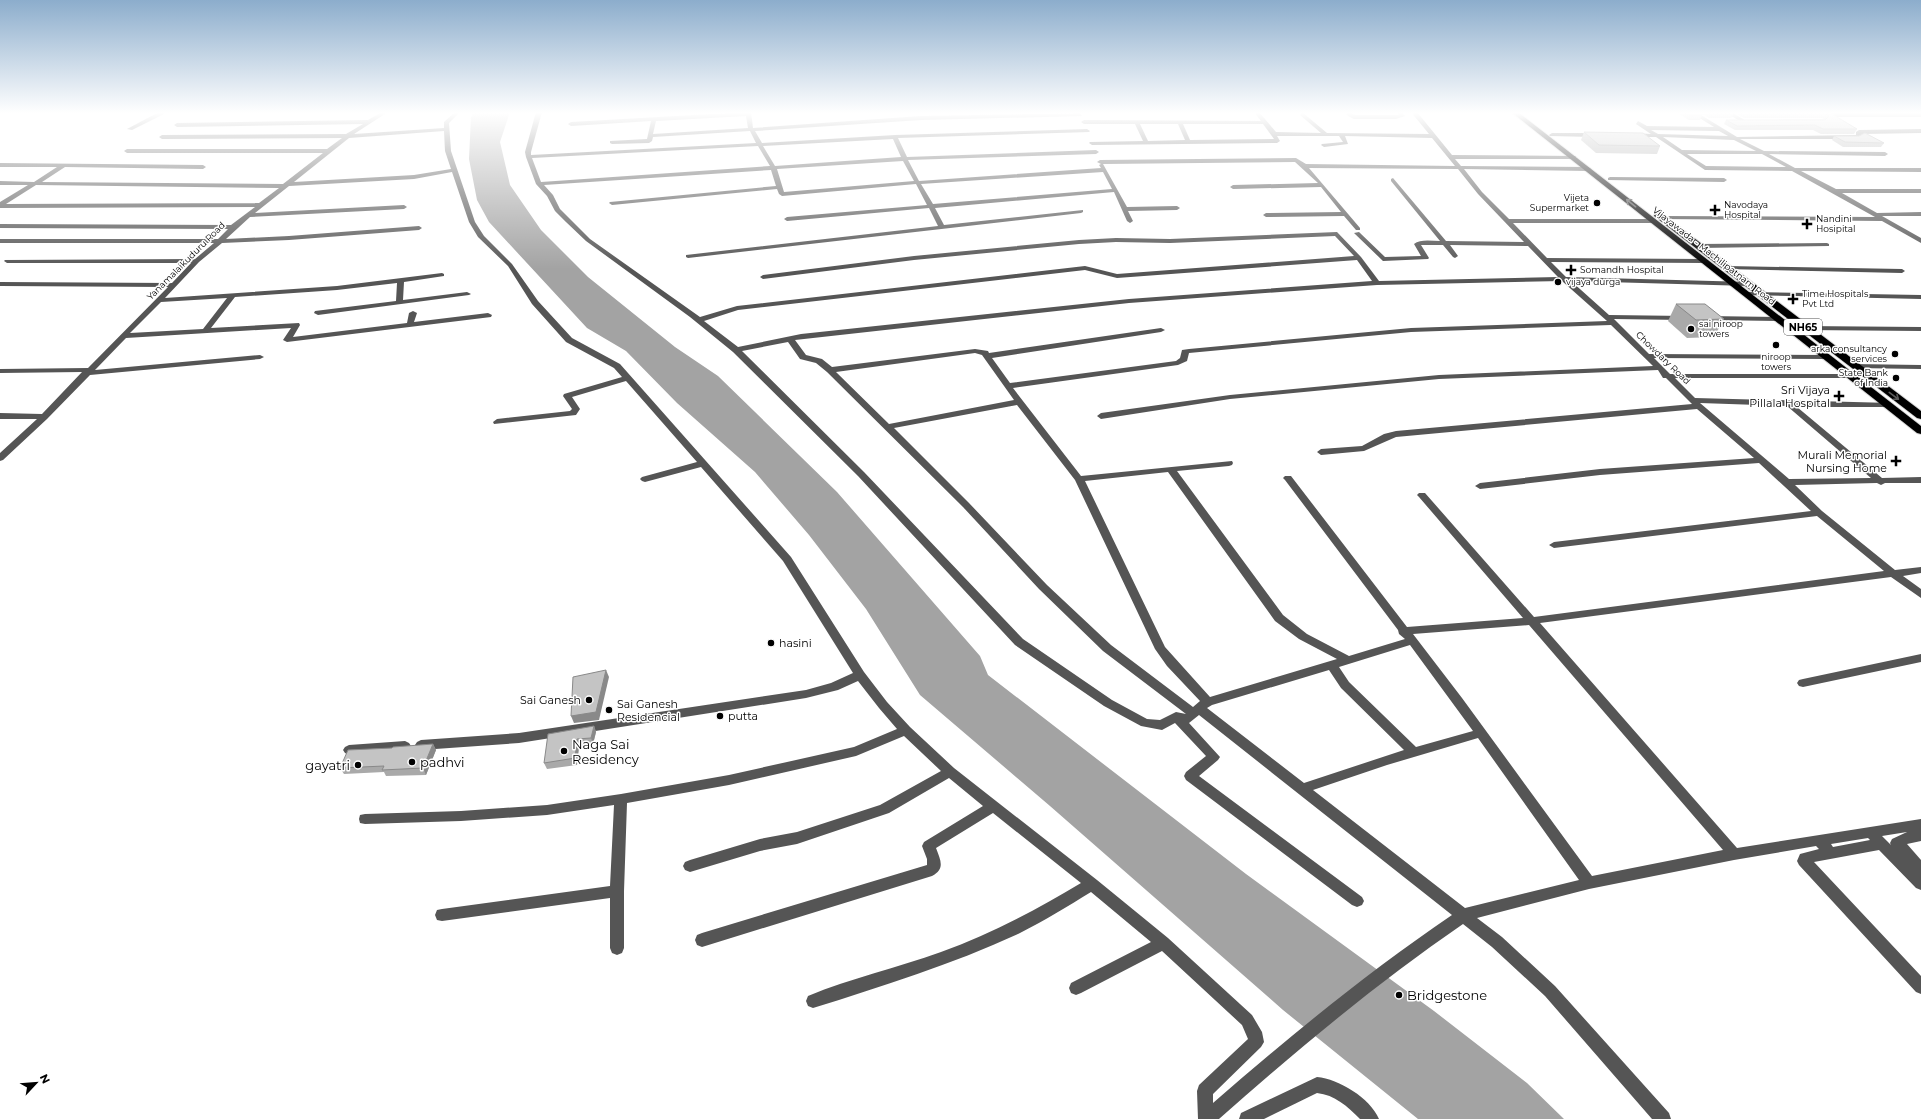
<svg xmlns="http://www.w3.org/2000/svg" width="1921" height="1119" viewBox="0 0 1921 1119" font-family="Montserrat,sans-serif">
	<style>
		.water { fill: #a3a3a3 }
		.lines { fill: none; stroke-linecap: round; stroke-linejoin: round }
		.highway-casing { stroke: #dbdbdb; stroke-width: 2 }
		.minor { fill: #555; fill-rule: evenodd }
		.highway { fill: #000; fill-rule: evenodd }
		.wall { fill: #a9a9a9 }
		.shaded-wall { fill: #898989 }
		.building { fill: #c4c4c4; stroke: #898989 }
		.oneway { stroke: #595959 }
		.poi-dot { fill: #000; stroke: #fff; stroke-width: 1.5 }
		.labels { text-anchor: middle; stroke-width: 3; stroke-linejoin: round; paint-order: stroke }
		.far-poi-label { font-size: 9px; fill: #000; stroke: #fff; text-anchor: start }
		.far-street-label { font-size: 9px; fill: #000; stroke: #fff }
		.shield { fill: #fff; stroke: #4c4c4c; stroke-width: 1 }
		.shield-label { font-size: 10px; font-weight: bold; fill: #000 }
		.poi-label { font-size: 11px; fill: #000; stroke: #fff; text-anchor: end }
		.near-poi-label { font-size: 13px; fill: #000; stroke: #fff; text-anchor: start }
	</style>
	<rect width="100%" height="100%" fill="#fff"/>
	<path class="water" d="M475,112h35l-10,30 10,43 31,45 47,47 87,70 43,29 119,116 143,164 8,19 258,199 188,137 93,72 37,36h-146l-135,-109 -233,-204 -130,-111 -54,-86 -57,-74 -54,-63 -78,-69 -51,-52 -39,-23 -98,-106 -12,-22 -8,-41 2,-42z"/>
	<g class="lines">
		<defs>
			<g id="highway">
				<path d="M1511,112h7l403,314v8l-4,-1z"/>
				<path d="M1654,212h6l261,199v8l-4,-1 -263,-202z"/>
			</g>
		</defs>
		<use href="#highway" class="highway-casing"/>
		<g class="minor">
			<path d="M159,112h9l-36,18 -5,-1z"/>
			<path d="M382,112h6l-34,22 90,-6v-6l11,-10h5l-11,11 2,28 24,71 9,14 28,28 26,37 34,37 48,26 171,193 73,115 23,30 23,25 44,41 143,112 71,58 84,77 10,17 2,10 -3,5 -48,47v9c77,-67 155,-131 239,-188l-253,-200 -10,8 31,34 -2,3 -19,16 163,121 2,4 -2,4 -5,2 -5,-2 -166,-125 -2,-4 2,-4 20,-16 -31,-33 -13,7 -21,-4 -37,-20 -89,-61 -157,-169 -125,-124 -43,-35 -104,-76 -20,-19 -11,-11 -8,-15 -11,-12 -10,-27 -1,-5 11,-40h6l-11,40v3l225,-12 -6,-12 -97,6 -1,4 -3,2 -37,1 -2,-1v-2l37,-2 4,-18 -80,5 -3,-2 3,-2 175,-10h5l2,16 168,-12 159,-3 2,3 -161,4 -166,11 7,12 133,-8 192,-6 3,2 -1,1 -191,6 9,19 189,-7 3,2 -3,2 -188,6 11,21 182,-13 -2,-3 2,-1 -4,-2 3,-2 196,-2 10,6 149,2 -23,-28 -87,-2 3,8 -24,3 -3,-2 1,-1 21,-2 -4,-6h-62l3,5 -3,2 -185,2 -3,-2 1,-1 53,-1 -8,-17h-51l-3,-2 3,-2 177,1 -7,-9h5l17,20 45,1 -21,-18 2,-3 25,21 102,1 -18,-22h6l35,43 123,1 1,1 -3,2h-118l6,7 127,1 3,2 -3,2 -124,-2 18,23 27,27h145l3,2 -3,2h-141l34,35 156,1 3,2 -3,2 -152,-1 15,15 183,5 3,2 -3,2 -178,-5 38,34 77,1 1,2 -4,2 -69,-1 35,35 178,1 4,2 -4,2 -173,-1 16,16h180l4,2 -4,2h-175l20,20 196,5 1,2 -4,2h-91l85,71 39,-1v6h-36l-4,2 -4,-2 -82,2 27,26 73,59 26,-3v6l-18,3 18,13v9l-30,-21 -351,46 197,225 184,-29v22l-14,3 14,16v30l-5,-2 -37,-38 -65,12 107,114v18l-5,-2 -117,-127 -2,-4 3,-7 19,-5 -3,-3 -82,14 -145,29 -112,29 25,19 53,49 114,127 2,6h-19l-107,-123 -53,-49 -29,-23c-86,59 -166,126 -244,195h-21l-1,-28 2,-6 49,-46 -6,-14 -80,-74 -81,42 -5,2 -5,-2 -2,-5 2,-5 80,-41 -60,-50c-23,14 -47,29 -71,41 -67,31 -137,53 -207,75l-5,-2 -2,-5 2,-5c43,-18 89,-28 133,-44 50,-18 95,-42 140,-69l-88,-70 -57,35c5,13 9,21 -4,28l-230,71 -5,-2 -2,-5 2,-5 5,-2 225,-68v-6l-5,-13 2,-4 59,-36 -34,-28 -60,35 -92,31 -37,7 -70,21 -5,-2 -2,-4 2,-4 5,-2 70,-21 37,-7 83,-27 61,-34 -37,-35 -48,20 -127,29 -102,18 -3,88v57l-2,5 -5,2 -5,-2 -2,-5v-50l-168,23 -5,-1 -2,-5 2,-5 5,-1 168,-23 4,-81 -67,10 -86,6 -96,3 -5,-1 -1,-4 1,-4 5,-1 96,-3 86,-6 74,-11 108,-19 125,-28 43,-18 -18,-21 -21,-27 -20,9 -32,8 -287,45 -98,7 -4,-2 -2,-3 2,-3 4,-2 98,-7 287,-43 25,-7 22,-10 -70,-112 -82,-94 -56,15 -3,-1 -2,-2 2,-2 55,-15 -71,-81 -54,16 8,12 -4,6 -82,9 -1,-2 4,-3 73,-8 2,-2 -9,-13 1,-2 58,-17 -8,-9 -48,-26 -34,-38 -24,-38 -30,-29 -9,-15 -17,-50 -38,7 -125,7 -34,27 149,-8 3,2 -3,2 -154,8 -24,22 63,-3 130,-10 3,2 -3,2 -130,10 -67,3 -23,19 -34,36 172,-12 105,-13 2,1v2l-40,6 -1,18 64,-8 4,2 -2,1 -151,20 -4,-2 1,-2 81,-10 1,-18 -60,7 -102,7 -24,31 88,-5 1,2 -7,12 114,-14 2,-10 4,-2 4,2 -3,9 74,-9 4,2 -1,2 -204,25 -4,-2 8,-12 -165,10 -31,32 165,-15 4,2 -4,2 -170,16 -43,44 -44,41 -3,1v-8l37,-34h-37v-6l42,1 40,-42 -82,1v-4l88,-1 80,-81 -168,-1v-4l172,1 19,-20h-184l-3,-2 1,-1 190,-1 19,-16h-214v-4h218l10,-10 -228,-1v-4l231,1 24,-18 -255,1v-6l28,-17h-28v-4l34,1 23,-15h-57v-4l203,2 3,2 -3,2 -138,-2 -23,15 241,2 40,-31h-196l-3,-2 3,-2h200l15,-11 -180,1 -3,-2 3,-2 184,-1 17,-10 -186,3 -3,-2 3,-2 191,-3zM746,116l2,12 -95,6 3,-13zM1140,124h38l7,16 -37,1zM1183,124h80l11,15 -84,1zM444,131l1,20 6,18 -37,6 -120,7 55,-44zM893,139l8,18 -126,9 -12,-20zM758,146l12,20 -229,16 -9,-24zM903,161l11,20 -130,11 -7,-23zM1295,162l23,21 -85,2 -3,2 3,2 88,-2 20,25 -75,1 -3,2 3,2 78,-1 12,14h4v-2l-51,-60 149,1 20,25 46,48 -78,-1 -53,-63 -2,1v2l49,60c-9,0 -20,-2 -26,3l7,12 -36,1 -26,-25 -5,1 29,28 45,-2 1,-1 -8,-13h22l10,12 2,1 3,-2 -8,-11 78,1 30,31 -179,4 -18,-24 -24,-25 -167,7 -54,-1 -37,2 -165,16 -151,19 -3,2 3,2 151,-19 165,-16 37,-2 54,1 165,-7 19,20 -237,18 -32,-8 -348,40 -37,11 -110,-78 -30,-30 -7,-14 -9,-10 227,-15 5,16 -166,16 -1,1 3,2 165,-16 2,5 3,2 134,-12 11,21 -140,12 -3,2 3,2 142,-13 9,18 -252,29v2l2,1 393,-45 2,-1v-2l-139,15 -9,-17 179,-16 13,29 3,2 3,-2 -5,-10 49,-1 3,-2 -3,-2 -50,1 -24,-43zM1103,172l9,17 -179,15 -12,-20zM36,185l243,3 -20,15 -253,1zM1357,260l15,21 -243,18 -328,35 -63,13 -34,-26 34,-11 347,-40 32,8zM1562,281l45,40 -196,7 -222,21 -7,1 -2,8 -4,3 -166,22 -18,-25 169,-26 4,-2 -4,-2 -172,25 -1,-2 -13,-2 -143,18 -10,-8 -16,-4 -11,-15 334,-37 248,-18zM227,298l-24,31 -73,4 31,-31zM1611,325l42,41 -214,9 -209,20 -129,18 -4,3 4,3 129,-20 209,-20 219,-9 5,8h3l26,26 -296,27 -12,3 -22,12 -41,3 -4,3 4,3 43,-4 32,-14 301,-28 57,49 -154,11 -120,14 -5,3 5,3 120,-14 159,-12 52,48 -257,31 -5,3 5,3 263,-32 67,55 -350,46 -109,-124h-6l-2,2 2,2 104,121 -116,9 -116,-151h-6l-2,2 2,2 113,150 1,4 6,5 -56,17 -42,-22 -24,-19 -106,-144 52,-5 3,-1 1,-2 -1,-2 -151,15 -68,-88 165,-23 9,-4 2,-8 222,-21zM788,342l12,17 16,4 11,9 136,135 76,82 64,62 83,63 -10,-2 -16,8 -13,-1 -35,-19 -89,-61 -159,-167 -122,-121zM975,353l7,2 32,45 -125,24 -53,-52zM1700,403l87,3 84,72 -82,1zM1017,405l58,75 80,169 12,17 33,35 -7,6 -82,-62 -64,-60 -78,-82 -75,-75zM1168,472l107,149 24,18 38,20 -127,38 -45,-50 -80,-166zM1529,625l194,225 -131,26 -130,-178 -49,-64zM1410,645l63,86 -57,16 -67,-65 -10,-15zM1329,670l12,18 63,62 -100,33 -97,-75 5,-3zM1478,738l101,142 -114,28 -152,-118 74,-25zM1907,832l-15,7 -2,4 1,2 -9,-9zM1868,838l2,2 -37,7 -2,-3z"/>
			<path d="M1345,112h5l5,3h44l-2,-3h5l3,4 -9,3h-42l-6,-3z"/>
			<path d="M1690,112h6l41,25 119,-2v-3l3,-2 62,-1v4l-59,1v2l-5,3h-117l24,12 121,1 3,2 -3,2 -116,-2 26,14h126v4l-120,-1 35,18h85v4h-79l35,20 44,-1v4h-39l39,22v5l-39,-22 -221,-2 -1,-1 3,-2 212,1 -83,-46 -87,-1 -49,-33h-23l-3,-2 3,-2 18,1 -15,-10 2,-3 9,5 67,1zM1651,130l68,1 9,5 -70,-2zM1663,137l71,3 22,11 -74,-1zM1687,154h75l24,13 -80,-1z"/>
			<path d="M1725,112h6l17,10 -5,1z"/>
			<path d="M1810,112l16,1h95v4h-95z"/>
			<path d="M1552,133h43l3,2 -3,2 -45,-1 -1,-1z"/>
			<path d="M1610,177l114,1 3,2 -3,2 -116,-2v-2z"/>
			<path d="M1827,243l2,1v2l-130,2 -3,-2 3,-2z"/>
			<path d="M1727,266l175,3 3,2 -3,2 -177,-4 -1,-1z"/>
			<path d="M1747,292l174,3v4l-176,-4v-2z"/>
			<path d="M1706,316l72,1 4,2 -4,2 -69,-1 -4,-2z"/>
			<path d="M1802,326l119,1v4l-116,-1h-3z"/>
			<path d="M1852,364l69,1v4l-66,-1h-3z"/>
			<path d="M1921,654v8l-118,25 -4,-1 -2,-3 2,-3 4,-1z"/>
			<path d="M405,741l4,2 2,3 -2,3 -4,2 -56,4 -4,-2 -2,-3 2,-3 4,-2z"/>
			<path d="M1317,1077c22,2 53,21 62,42h-19c-13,-13 -25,-24 -43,-26l-53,26h-25l2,-6z"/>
		</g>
		<use href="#highway" class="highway"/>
	</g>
	<g class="wall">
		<path d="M1676,112h21l5,3 -2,5h-11z"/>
		<path d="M1699,112h33l2,1 -3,5h-22z"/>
		<path d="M1734,112h90l33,17 -3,5h-33l-8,-4h-78l-11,-6 2,-4 99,-1 -3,-1h-78z"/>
		<path d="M1584,132l76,14 -3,8 -61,-1 -15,-13z"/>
		<path d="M1834,136l50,7 -3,4h-38l-11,-7z"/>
		<path d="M1676,304l48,15 -10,18 -27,1 -19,-17z"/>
		<path d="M594,726l2,6 -3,12 -14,2 -2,19 -30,4 -3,-6z"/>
		<path d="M433,744l3,6 -10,25 -40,1 -2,-4 -40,2 -4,-6 52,-20z"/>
	</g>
	<g class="shaded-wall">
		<path d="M606,670l3,7 -10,43 -25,3 -3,-7z"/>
		<path d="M594,726l2,6 -3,12 -2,-6z"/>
		<path d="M577,739l2,7 -2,19 -2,-7z"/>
		<path d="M433,744l3,6 -10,25 -3,-7z"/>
	</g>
	<g class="building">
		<path d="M1685,112h12l5,3 -11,1z"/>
		<path d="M1710,112h22l2,1h-22z"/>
		<path d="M1745,112h79l8,2 25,15h-34l-8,-4 -78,1 -11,-6h99l4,-4 -5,-3h-77z"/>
		<path d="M1584,132l59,1 17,13 -61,-1z"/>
		<path d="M1865,133l19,10 -39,-1 -11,-6h25z"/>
		<path d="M1676,304h29l19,15 -28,1z"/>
		<path d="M606,670l-10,42 -25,4 2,-39z"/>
		<path d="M594,726l-3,12 -14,1 -2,19 -31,5 4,-29z"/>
		<path d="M433,744l-10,24 -41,2 2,-4 -44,2 8,-18 44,-2 1,-1z"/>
	</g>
	<defs><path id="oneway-shaft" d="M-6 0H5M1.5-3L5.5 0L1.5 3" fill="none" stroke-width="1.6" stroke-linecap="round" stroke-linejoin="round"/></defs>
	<g class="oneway">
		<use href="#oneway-shaft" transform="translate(1631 203) rotate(-141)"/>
		<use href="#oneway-shaft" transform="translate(1894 396) rotate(37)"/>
	</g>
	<linearGradient id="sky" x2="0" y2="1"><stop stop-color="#8cadcc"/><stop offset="0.42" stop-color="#fff"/><stop offset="1" stop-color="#fff" stop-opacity="0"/></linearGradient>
	<rect width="1921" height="269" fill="url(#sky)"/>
	<g class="poi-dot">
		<circle cx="1597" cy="203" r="4"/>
		<path d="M1713 204h4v4h4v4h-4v4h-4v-4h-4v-4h4z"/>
		<path d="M1805 218h4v4h4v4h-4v4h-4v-4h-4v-4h4z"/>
		<path d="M1569 264h4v4h4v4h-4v4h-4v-4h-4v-4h4z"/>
		<circle cx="1558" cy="282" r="4"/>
		<path d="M1791 293h4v4h4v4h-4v4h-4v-4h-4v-4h4z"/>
		<circle cx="1691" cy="329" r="4"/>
		<circle cx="1776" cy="345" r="4"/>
		<circle cx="1895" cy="354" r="4"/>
		<circle cx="1896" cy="378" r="4"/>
		<path d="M1837 390h4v4h4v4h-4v4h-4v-4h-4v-4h4z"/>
		<path d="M1894 455h4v4h4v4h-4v4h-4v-4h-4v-4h4z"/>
		<circle cx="771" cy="643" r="4"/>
		<circle cx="589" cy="700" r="4"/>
		<circle cx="609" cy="710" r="4"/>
		<circle cx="720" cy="716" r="4"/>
		<circle cx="564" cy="751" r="4"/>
		<circle cx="412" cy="762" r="4"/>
		<circle cx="358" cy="765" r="4"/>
		<circle cx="1399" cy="995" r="4"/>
	</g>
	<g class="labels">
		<g class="far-poi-label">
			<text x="1589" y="201" text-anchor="end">Vijeta<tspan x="1589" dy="10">Supermarket</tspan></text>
			<text x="1724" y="208">Navodaya<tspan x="1724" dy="10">Hospital</tspan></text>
			<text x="1816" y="222">Nandini<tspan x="1816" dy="10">Hosipital</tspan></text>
			<text x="1580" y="273">Somandh Hospital</text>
			<text x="1566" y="285">vijaya durga</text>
			<text x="1802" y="297">Time Hospitals<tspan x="1802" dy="10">Pvt Ltd</tspan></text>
			<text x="1699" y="327">sai niroop<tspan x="1699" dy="10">towers</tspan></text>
			<text x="1887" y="352" text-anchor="end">arka consultancy<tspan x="1887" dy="10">services</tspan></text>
			<text x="1776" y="360" text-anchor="middle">niroop<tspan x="1776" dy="10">towers</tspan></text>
			<text x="1888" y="376" text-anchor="end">State Bank<tspan x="1888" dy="10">of India</tspan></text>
		</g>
		<g class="far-street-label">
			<text transform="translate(1714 256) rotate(38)" y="3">Vijayawada - Machilipatnam Road</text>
			<text transform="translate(186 261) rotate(-45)" y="3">Yanamalaikuduru Road</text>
			<text transform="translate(1663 358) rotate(44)" y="3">Chowdary Road</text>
		</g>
		<rect class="shield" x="1784" y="319" width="38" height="16" rx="3"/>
		<g class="shield-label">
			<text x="1803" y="331">NH65</text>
		</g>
		<g class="poi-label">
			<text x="1830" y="394">Sri Vijaya<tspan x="1830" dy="13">Pillala Hospital</tspan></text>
			<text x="1887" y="459">Murali Memorial<tspan x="1887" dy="13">Nursing Home</tspan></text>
			<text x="779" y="647" text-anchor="start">hasini</text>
			<text x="581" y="704">Sai Ganesh</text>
			<text x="617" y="708" text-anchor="start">Sai Ganesh<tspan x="617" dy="13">Residencial</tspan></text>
			<text x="728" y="720" text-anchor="start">putta</text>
		</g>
		<g class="near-poi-label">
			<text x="572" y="749">Naga Sai<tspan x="572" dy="15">Residency</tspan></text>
			<text x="420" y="767">padhvi</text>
			<text x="350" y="770" text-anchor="end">gayatri</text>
			<text x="1407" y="1000">Bridgestone</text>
		</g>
	</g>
	<g transform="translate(36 1083) rotate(64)" stroke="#ffffff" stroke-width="3" paint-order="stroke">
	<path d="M0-3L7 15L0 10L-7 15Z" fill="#000000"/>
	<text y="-6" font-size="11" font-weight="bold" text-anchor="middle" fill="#000000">N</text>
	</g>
</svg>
